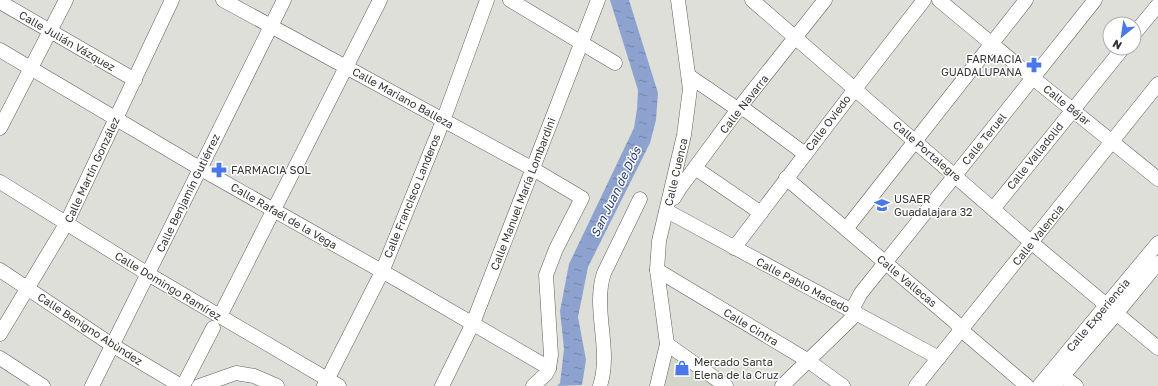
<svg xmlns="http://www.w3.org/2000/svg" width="1158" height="386" viewBox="0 0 1158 386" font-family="'Golos Text',sans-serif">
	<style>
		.built { fill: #d3d7c9 }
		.water { fill: url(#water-ripples) }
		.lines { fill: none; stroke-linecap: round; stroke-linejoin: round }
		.minor-casing { stroke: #5f605b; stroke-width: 15 }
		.minor { stroke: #fff; stroke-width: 14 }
		.labels { text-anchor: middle; stroke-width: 3; stroke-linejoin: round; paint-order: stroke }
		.street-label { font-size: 11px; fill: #353533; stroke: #fff }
		.poi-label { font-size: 11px; fill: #353533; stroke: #fff; text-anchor: start }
		.water-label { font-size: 12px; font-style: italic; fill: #21386f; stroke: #fff }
	</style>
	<defs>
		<pattern id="water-ripples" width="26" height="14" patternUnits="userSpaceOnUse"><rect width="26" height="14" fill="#8da2cf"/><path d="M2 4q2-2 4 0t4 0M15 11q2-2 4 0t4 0" fill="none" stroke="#7485a9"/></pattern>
	</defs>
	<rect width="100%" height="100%" fill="#dedfd9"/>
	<path class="built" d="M671,350l53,36h-63z"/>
	<path class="water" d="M610,0h19l29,93 -2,27 -6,23 -62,124 -10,50 8,43 -4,25 -25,1 3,-3 4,-34 -4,-38 9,-47 65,-136 3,-19 1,-19z"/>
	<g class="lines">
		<defs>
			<g id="minor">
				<path d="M223,0l310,169 49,29 -26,51 -10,26 5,80 -2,13 -3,6 -13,12"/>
				<path d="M510,0l105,63"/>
				<path d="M752,0l280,243 126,105"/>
				<path d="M939,0l94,78 125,101"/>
				<path d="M0,2l135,78"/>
				<path d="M1134,34l24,-29"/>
				<path d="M0,50l201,119 200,113 148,86"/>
				<path d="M689,76l44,30 14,5 58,43"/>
				<path d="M0,128l66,-128"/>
				<path d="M695,168l66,45"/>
				<path d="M786,178l169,144 11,12 61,52"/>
				<path d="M0,182l148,92 191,112"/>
				<path d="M674,198l6,-10 59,-80 86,-108"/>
				<path d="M993,209l130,-161"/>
				<path d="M667,211l272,147"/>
				<path d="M846,229l180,-229"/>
				<path d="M734,248l121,-159 69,-89"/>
				<path d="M0,270l112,75 69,41"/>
				<path d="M657,270l150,90 36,26"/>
				<path d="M220,316l160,-316"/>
				<path d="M0,334l66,-110 106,-224"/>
				<path d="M667,344l59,42"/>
				<path d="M0,358l43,28"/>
				<path d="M1056,371l20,15"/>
				<path d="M92,386l192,-386"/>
				<path d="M183,386l30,-58"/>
				<path d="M199,386l37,-13 18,3 23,10"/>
				<path d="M324,386l58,-114 61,-151 44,-121"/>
				<path d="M442,386l31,-63 125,-323"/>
				<path d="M600,386c12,-37 -8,-77 4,-113l36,-74"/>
				<path d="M657,386l10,-42 -10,-74 2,-29 25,-106 6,-46 -12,-89"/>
				<path d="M782,386l69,-67 4,-15 6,-11 234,-293"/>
				<path d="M916,386l242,-302"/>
				<path d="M1039,386l119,-143"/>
				<path d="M1054,386l62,-72 42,-51"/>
			</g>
		</defs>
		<use href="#minor" class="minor-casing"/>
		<use href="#minor" class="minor"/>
	</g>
	<defs>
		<symbol id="pharmacy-bare" viewBox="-9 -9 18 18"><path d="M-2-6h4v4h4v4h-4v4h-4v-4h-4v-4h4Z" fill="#4a78ea" stroke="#fff" stroke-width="2.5" paint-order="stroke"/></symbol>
		<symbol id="school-bare" viewBox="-9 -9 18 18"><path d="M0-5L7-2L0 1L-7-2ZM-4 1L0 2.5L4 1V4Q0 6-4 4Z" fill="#4a78ea" stroke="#fff" stroke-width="2.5" paint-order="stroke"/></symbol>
		<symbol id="shop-bare" viewBox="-9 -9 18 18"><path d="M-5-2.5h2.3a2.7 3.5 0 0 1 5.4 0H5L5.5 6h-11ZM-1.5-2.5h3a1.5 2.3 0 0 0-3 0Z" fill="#4a78ea" stroke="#fff" stroke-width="2.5" paint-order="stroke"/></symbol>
	</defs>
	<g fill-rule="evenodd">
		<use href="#pharmacy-bare" x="1023" y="54" width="22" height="22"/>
		<use href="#pharmacy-bare" x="208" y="159" width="22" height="22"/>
		<use href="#school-bare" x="871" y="194" width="22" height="22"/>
		<use href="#shop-bare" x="671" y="357" width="22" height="22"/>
	</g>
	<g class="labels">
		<g class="street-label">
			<text transform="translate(67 41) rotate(30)" y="4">Calle Julián Vázquez</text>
			<text transform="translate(403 98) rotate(29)" y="4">Calle Mariano Balleza</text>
			<text transform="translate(744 104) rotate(-52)" y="4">Calle Navarra</text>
			<text transform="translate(1067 105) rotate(39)" y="4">Calle Béjar</text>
			<text transform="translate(828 123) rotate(-53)" y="4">Calle Oviedo</text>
			<text transform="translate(984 139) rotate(-51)" y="4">Calle Teruel</text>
			<text transform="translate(927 151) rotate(41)" y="4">Calle Portalegre</text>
			<text transform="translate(1035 156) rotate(-51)" y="4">Calle Valladolid</text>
			<text transform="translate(92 170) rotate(-65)" y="4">Calle Martín González</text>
			<text transform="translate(676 172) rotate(-77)" y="4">Calle Cuenca</text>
			<text transform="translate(188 193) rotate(-64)" y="4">Calle Benjamín Gutiérrez</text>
			<text transform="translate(523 194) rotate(-69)" y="4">Calle Manuel María Lombardini</text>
			<text transform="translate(412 196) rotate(-68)" y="4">Calle Francisco Landeros</text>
			<text transform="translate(284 216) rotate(30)" y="4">Calle Rafaél de la Vega</text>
			<text transform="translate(1038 235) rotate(-51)" y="4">Calle Valencia</text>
			<text transform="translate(907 281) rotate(40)" y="4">Calle Vallecas</text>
			<text transform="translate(803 285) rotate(28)" y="4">Calle Pablo Macedo</text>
			<text transform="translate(168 286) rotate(31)" y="4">Calle Domingo Ramírez</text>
			<text transform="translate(1098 315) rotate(-50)" y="4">Calle Experiencia</text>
			<text transform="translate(751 327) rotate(31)" y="4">Calle Cintra</text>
			<text transform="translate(90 329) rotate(33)" y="4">Calle Benigno Abùndez</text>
		</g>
		<g class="poi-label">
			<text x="1022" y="63" text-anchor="end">FARMACIA<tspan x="1022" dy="13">GUADALUPANA</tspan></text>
			<text x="231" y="174">FARMACIA SOL</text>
			<text x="894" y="203">USAER<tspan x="894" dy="13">Guadalajara 32</tspan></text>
			<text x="694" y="366">Mercado Santa<tspan x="694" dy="13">Elena de la Cruz</tspan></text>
		</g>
		<g class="water-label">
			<text transform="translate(616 192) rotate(-64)" y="4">San Juan de Diós</text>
		</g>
	</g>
	<g transform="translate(1122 36) rotate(210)"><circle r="19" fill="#ffffff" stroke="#aeaead"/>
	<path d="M0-3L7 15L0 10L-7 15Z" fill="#4a78ea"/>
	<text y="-6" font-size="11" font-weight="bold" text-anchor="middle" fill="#353533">N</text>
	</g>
</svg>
